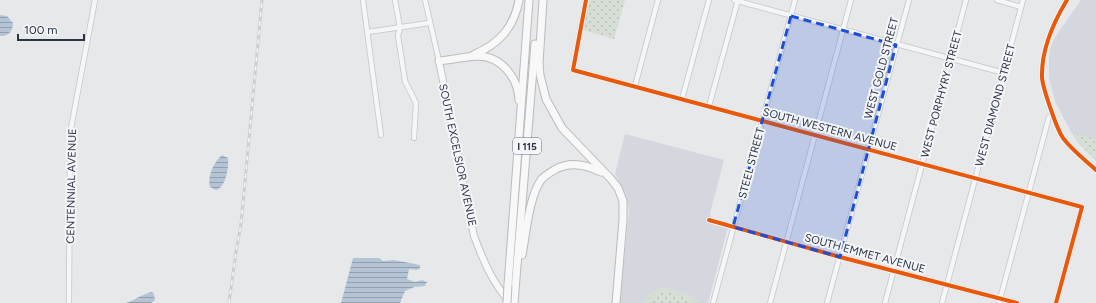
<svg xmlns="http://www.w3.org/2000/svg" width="1096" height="303" viewBox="0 0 1096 303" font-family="Figtree,sans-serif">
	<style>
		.built { fill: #d4d7dd }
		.grass { fill: url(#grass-dots) }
		.garden { fill: #d6ded6 }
		.water { fill: url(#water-rules) }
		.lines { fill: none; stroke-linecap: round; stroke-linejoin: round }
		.minor-casing { stroke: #c4c6c8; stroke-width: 6 }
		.major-casing { stroke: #c2c5c8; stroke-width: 8 }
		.highway-casing { stroke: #b8bbbf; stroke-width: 9 }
		.minor { stroke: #f5f6f7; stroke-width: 4.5 }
		.major { stroke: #f8f8f8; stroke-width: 6 }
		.highway { stroke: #f8f8f8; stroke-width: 7 }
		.rail-casing { stroke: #cecfd2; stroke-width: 3 }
		.rail { stroke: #f4f6f9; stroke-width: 1.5; stroke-dasharray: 4.5; stroke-linecap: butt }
		.highway-bridge-casing { stroke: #b8bbbf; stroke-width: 9; stroke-linecap: butt }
		.highway-bridge { stroke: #f8f8f8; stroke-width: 7 }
		.cycleway-casing { stroke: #f4f6f9; stroke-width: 6 }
		.cycleway { stroke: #e8590c; stroke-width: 4 }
		.marked { fill: #1d4ed8; fill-opacity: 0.2; stroke: #1d4ed8; stroke-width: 3; stroke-dasharray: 8 5; stroke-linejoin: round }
		.labels { text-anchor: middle; stroke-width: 4; stroke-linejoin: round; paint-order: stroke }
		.shield { fill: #f4f6f9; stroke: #676e7b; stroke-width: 1 }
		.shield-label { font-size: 10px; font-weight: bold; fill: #2b3445 }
		.street-label { font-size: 11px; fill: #2b3445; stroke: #f4f6f9 }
	</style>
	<defs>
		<pattern id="grass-dots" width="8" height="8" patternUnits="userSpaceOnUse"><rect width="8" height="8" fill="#d6ded6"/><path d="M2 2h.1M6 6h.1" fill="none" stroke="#b8bfb9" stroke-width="1.8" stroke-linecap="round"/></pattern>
		<pattern id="water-rules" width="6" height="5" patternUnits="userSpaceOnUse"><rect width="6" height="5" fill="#b4c4d5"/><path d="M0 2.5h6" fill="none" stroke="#93a0af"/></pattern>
	</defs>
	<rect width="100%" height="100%" fill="#e6e8ea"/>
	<g class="built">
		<path d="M1081,0h15v161l-17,-17 -9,-14 -15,-29 -6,-23v-23l2,-9 3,-7z"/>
		<path d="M625,134l99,26 -14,53 1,4 3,2 15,4 -21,80h-88l9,-93 -4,-17 -10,-19z"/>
	</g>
	<g class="grass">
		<path d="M589,0h36l-11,39 -31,-9z"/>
		<path d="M1073,133l23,6v20l-10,-9z"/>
		<path d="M664,291l24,6 6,6h-47c4,-7 8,-11 17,-12z"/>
	</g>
	<path class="garden" d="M665,287l26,8 8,8h-5c-6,-6 -27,-14 -36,-11 -5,2 -8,6 -11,11h-4l7,-11z"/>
	<g class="water">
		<path d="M0,15l7,1 6,7c0,8 -5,14 -13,13z"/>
		<path d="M222,155l6,3c1,9 -2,29 -12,32l-6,-3c-3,-11 4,-25 12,-32z"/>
		<path d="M353,258h26l4,3 11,-1 26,5v3l-3,2 -8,-1 -2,10 8,3 7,-2 5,2 -2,4 -11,1 -9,4 -5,12h-59z"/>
		<path d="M152,292l2,2 1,6 -4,3h-25c9,-3 18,-10 26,-11z"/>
	</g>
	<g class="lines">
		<defs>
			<g id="minor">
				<path d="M363,0l18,135"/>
				<path d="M395,0l5,28 -2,8 7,45 11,22 -2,35"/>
				<path d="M425,0l14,61"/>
				<path d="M586,0l-13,70 509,137 -26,96"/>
				<path d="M734,0l270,73"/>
				<path d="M997,0l24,7"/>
				<path d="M368,32l61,-9"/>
				<path d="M635,86l23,-86"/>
				<path d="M682,99l27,-99"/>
				<path d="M709,106l29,-106"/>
				<path d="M709,220l131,37 177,46"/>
				<path d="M69,303l1,-169 25,-134"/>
				<path d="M713,303l82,-303"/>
				<path d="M770,303l81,-303"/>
				<path d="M827,303l82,-303"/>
				<path d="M885,303l81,-303"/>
				<path d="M942,303l81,-303"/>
				<path d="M999,303l50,-186"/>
			</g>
			<path id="major" d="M439,61l35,175c9,24 18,46 35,65"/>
			<g id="highway">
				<path d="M543,0l-4,63 1,12 6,24 16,29 49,51 7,9 5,13v19l-7,83"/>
				<path d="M473,55c26,-11 41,-27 46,-55"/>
				<path d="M439,61c13,-1 27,-5 40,-5 23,1 39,22 40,44"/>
				<path d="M522,255c4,-21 7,-58 19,-75 4,-5 10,-8 15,-11 15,-8 31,-4 45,3"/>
				<path d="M508,285l21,-285"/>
				<path d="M514,303l21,-259"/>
			</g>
		</defs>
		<use href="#minor" class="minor-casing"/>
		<use href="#major" class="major-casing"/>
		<use href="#highway" class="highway-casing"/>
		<use href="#minor" class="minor"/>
		<use href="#major" class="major"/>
		<use href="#highway" class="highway"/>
		<defs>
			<path id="rail" d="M229,303l7,-51 5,-28 21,-224"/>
		</defs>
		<use href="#rail" class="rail-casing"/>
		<use href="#rail" class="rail"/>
		<defs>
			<path id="highway-bridge" d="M507,303l1,-18"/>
		</defs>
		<use href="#highway-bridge" class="highway-bridge-casing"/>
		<use href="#highway-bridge" class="highway-bridge"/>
		<defs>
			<g id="cycleway">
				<path d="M586,0l-13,70 509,137 -26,96"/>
				<path d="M1067,0c-14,23 -26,49 -25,78 1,9 5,20 8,29 4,11 7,22 13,31 9,12 22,22 33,32"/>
				<path d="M709,220l131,37 177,46"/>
			</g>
		</defs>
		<use href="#cycleway" class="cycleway-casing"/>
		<use href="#cycleway" class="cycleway"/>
	</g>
	<path class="marked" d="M791,16l105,29 -56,212 -107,-30z"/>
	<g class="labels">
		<rect class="shield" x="513" y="138" width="28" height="16" rx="3"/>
		<g class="shield-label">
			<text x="527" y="150">I 115</text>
		</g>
		<g class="street-label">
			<text transform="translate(881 68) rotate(-75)" y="4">WEST GOLD STREET</text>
			<text transform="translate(941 94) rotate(-75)" y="4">WEST PORPHYRY STREET</text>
			<text transform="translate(995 105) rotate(-75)" y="4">WEST DIAMOND STREET</text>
			<text transform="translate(830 129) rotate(15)" y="4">SOUTH WESTERN AVENUE</text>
			<text transform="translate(458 155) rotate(78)" y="4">SOUTH EXCELSIOR AVENUE</text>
			<text transform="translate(751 163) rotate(-75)" y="4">STEEL STREET</text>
			<text transform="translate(71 186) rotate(-89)" y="4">CENTENNIAL AVENUE</text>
			<text transform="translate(865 253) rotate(15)" y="4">SOUTH EMMET AVENUE</text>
		</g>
	</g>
	<path d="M18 34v6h66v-6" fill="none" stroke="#2b3445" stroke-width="2"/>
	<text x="24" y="34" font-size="12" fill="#2b3445" stroke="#f4f6f9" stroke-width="3" paint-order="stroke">100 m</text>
</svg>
